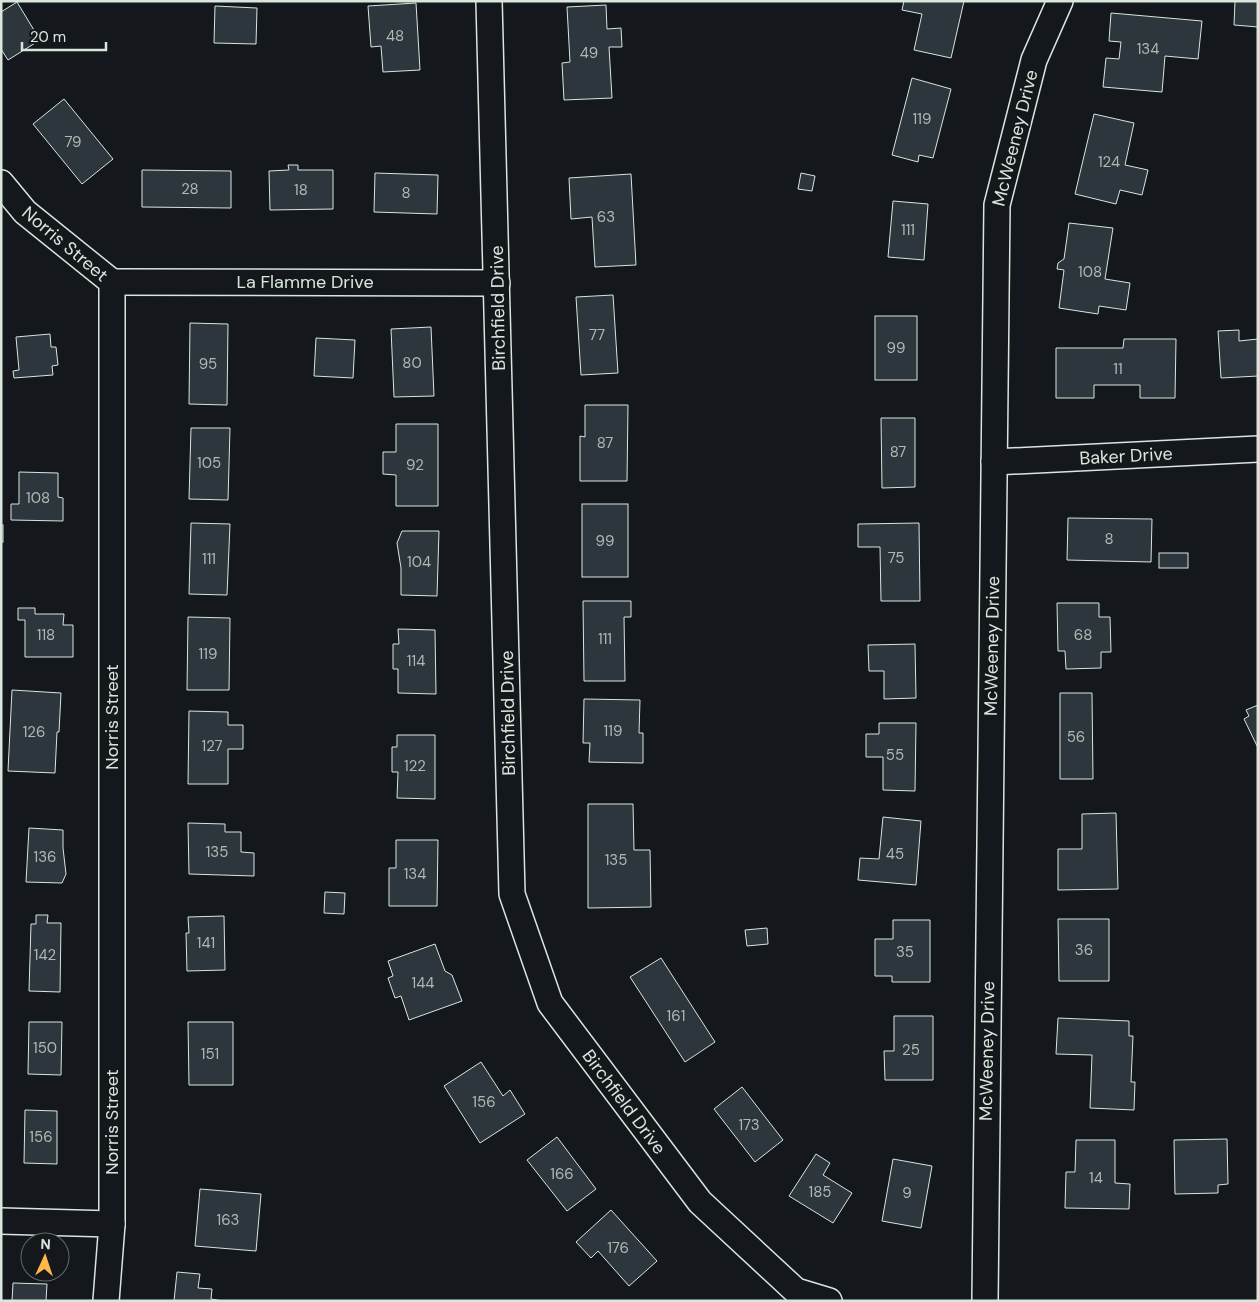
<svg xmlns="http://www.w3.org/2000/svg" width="1259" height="1302" viewBox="0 0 1259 1302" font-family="'DM Sans',sans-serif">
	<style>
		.building { fill: #2c363c; stroke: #d8e6dc }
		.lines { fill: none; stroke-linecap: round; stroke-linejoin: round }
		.street-casing { stroke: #d8e6dc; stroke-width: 28 }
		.street { stroke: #14181c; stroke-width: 25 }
		.labels { text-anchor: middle; stroke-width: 4; stroke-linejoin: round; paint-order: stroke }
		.number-label { font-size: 15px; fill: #adbab4 }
		.street-label { font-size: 18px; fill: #d8e6dc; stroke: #14181c }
	</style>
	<rect width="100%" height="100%" fill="#14181c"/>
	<g class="building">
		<path d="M904,1h60l-13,57 -37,-8 8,-36 -20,-4z"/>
		<path d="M1235,1h23v26l-24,-2z"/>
		<path d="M17,2l23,38 -32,20 -7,-11v-37z"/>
		<path d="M416,3l4,67 -37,2 -2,-26 -10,1 -3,-41z"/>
		<path d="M606,5l1,24 14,-1 1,19h-13l3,51 -48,2 -2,-37 8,-1 -3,-55z"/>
		<path d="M215,6l42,2 -1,36 -42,-1z"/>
		<path d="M1111,13l91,8 -4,38 -33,-3 -3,36 -59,-5 3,-29 13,1 2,-17 -12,-1z"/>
		<path d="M912,78l39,11 -18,69 -14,-3 -1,7 -26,-7z"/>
		<path d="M64,99l49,60 -31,25 -49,-60z"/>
		<path d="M1094,114l40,9 -9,42 23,5 -6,25 -22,-5 -4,14 -41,-10z"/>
		<path d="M288,165h10v5h35v39l-63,1 -1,-39 20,-1z"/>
		<path d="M142,170l89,1v37l-89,-1z"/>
		<path d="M375,173l63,2 -1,39 -63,-2z"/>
		<path d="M801,173l14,3 -3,15 -14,-2z"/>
		<path d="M631,174l5,91 -41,2 -3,-50 -21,2 -2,-41z"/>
		<path d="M893,201l35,3 -4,56 -36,-3z"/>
		<path d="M1069,223l44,5 -8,51 25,4 -4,27 -27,-4 -1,8 -39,-6 5,-38 -7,-1 1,-6 6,-4z"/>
		<path d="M613,295l5,78 -37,2 -5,-78z"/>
		<rect x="875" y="316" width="42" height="64"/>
		<path d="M190,323l38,1 -1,81 -38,-1z"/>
		<path d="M431,327l3,69 -40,1 -3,-68z"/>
		<path d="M1239,330v11l19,-2v37l-37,2 -3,-47z"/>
		<path d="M50,334l1,13h5l2,18 -6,1 1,9 -39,3 -1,-7 6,-1 -3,-33z"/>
		<path d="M316,338l39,2 -2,38 -39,-2z"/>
		<path d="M1124,339h52l-1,59h-35v-13h-46v13h-38v-50h67z"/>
		<path d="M585,405h43l-1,76h-47v-45l5,1z"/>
		<path d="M881,418h34v69l-33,1z"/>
		<path d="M396,424h42v82h-42v-31l-13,-1v-22h13z"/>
		<path d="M191,428h39l-2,72 -39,-1z"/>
		<path d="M19,472l39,1v24l5,1v23l-52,-1v-16h8z"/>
		<rect x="582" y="504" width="46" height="73"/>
		<path d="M1068,518l84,1 -1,43 -84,-2z"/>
		<path d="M191,523l39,1 -3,71 -38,-1z"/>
		<path d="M919,523l1,78h-39l-1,-54h-22v-23z"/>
		<rect x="1" y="525" width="2" height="17"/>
		<path d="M402,531h37l-2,65 -36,-1v-27l-4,-25z"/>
		<rect x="1159" y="553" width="29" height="15"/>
		<path d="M583,601h48v16h-7l1,64h-41z"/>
		<path d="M1057,603h42v14h11l1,35h-10v16l-35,1 -1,-18h-7z"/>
		<path d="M18,608h17v6h29l-1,11h10v32h-48v-37h-7z"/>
		<path d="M188,617l42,1 -1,72h-42z"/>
		<path d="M398,629l37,1 1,64 -38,-1v-24h-5v-25h6z"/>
		<path d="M915,644l1,54 -32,1v-28h-15l-1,-26z"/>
		<path d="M12,690l49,3 -2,39h-2l-2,41 -47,-2z"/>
		<path d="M1060,693h32l1,86h-33z"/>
		<path d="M584,699l56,1 -1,33h4v30l-54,-1 1,-19h-7z"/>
		<path d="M1258,705v43l-14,-29 5,-3 -3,-6z"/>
		<path d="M189,711l39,1v13h15v24h-15v35h-40z"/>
		<path d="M879,723h37l-1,68 -32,-1v-33h-17v-23h13z"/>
		<path d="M397,735h38v64l-38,-1 1,-26h-6v-25h5z"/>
		<path d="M588,804h45l1,46h16l1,57 -63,1z"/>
		<path d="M1116,813l2,76 -60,1v-41h24v-35z"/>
		<path d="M883,817l38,4 -5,64 -58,-5 2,-22 19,1z"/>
		<path d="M188,823l37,1v8h16v20l13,1v23l-65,-2z"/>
		<path d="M29,828l34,2v18l3,26 -4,9 -36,-1z"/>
		<path d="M396,840h42l-1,66h-48v-38h7z"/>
		<path d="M325,892l20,1 -1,21 -20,-1z"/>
		<path d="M36,915h12l-1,8h14l-1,69 -31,-1 2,-67h5z"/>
		<path d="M224,916l1,54 -38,1 -1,-38h3l-1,-16z"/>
		<path d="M1058,919h51v62h-50z"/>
		<path d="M893,920h37v62h-38v-6h-17v-37h18z"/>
		<path d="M767,928l1,16 -21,2 -2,-16z"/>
		<path d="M435,944l10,27 7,4 10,26 -53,19 -8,-24 -6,2 -7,-20 5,-2 -5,-15z"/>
		<path d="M661,958l54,84 -30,20 -55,-85z"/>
		<path d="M894,1016h39v64h-48l-1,-29h10z"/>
		<path d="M1058,1018l71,3v15h4l-2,46h4l-1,28 -44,-2 2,-53 -36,-1z"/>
		<path d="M29,1022h33l-1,53 -33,-1z"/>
		<path d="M188,1022h45v63h-44z"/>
		<path d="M481,1062l22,34 7,-6 15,24 -45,29 -36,-57z"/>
		<path d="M742,1087l41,53 -28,22 -41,-53z"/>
		<path d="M25,1110l32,1v53l-33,-1z"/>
		<path d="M557,1137l39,52 -29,22 -40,-51z"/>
		<path d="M1227,1139l1,45 -10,1v8l-43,1 -1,-54z"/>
		<path d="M1076,1140h39v43l15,1 -1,25 -64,-1 1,-36h9z"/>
		<path d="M816,1154l14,9 -7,12 29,18 -19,30 -44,-27z"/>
		<path d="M893,1159l39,7 -11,62 -39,-7z"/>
		<path d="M200,1189l61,5 -5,57 -61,-5z"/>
		<path d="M611,1210l46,51 -28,25 -31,-35 -7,7 -15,-16z"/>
		<path d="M177,1272l23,2 -2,14 14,1 -1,10 12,2h-49z"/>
		<path d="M13,1283l34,1 -1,17h-34z"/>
	</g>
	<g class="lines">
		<defs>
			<g id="street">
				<path d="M489,1l23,893 38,109 150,199 96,89 33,10"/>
				<path d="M1,183l24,29 87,70v942l-6,77"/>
				<path d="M112,282l385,1"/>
				<path d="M994,462l264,-13"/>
				<path d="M1,1221l111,3"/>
				<path d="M985,1301l12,-1096 37,-145 26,-59"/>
			</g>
		</defs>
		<use href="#street" class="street-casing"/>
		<use href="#street" class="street"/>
	</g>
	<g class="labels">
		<g class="number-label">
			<text x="395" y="41">48</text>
			<text x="1148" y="54">134</text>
			<text x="589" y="58">49</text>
			<text x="922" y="124">119</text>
			<text x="73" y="147">79</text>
			<text x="1109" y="167">124</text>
			<text x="190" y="194">28</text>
			<text x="301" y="195">18</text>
			<text x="406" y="198">8</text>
			<text x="606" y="222">63</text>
			<text x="908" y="235">111</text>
			<text x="1090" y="277">108</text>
			<text x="597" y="340">77</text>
			<text x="896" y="353">99</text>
			<text x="412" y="368">80</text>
			<text x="208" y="369">95</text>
			<text x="1118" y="374">11</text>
			<text x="605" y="448">87</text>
			<text x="898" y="457">87</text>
			<text x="209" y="468">105</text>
			<text x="415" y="470">92</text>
			<text x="38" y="503">108</text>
			<text x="1109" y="544">8</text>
			<text x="605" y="546">99</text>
			<text x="896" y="563">75</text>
			<text x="209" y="564">111</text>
			<text x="419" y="567">104</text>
			<text x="46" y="640">118</text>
			<text x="1083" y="640">68</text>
			<text x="605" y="644">111</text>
			<text x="208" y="659">119</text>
			<text x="416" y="666">114</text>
			<text x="613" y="736">119</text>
			<text x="34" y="737">126</text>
			<text x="1076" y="742">56</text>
			<text x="212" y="751">127</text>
			<text x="895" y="760">55</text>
			<text x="415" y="771">122</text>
			<text x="217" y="857">135</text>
			<text x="895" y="859">45</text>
			<text x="45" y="862">136</text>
			<text x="616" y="865">135</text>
			<text x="415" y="879">134</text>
			<text x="206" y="948">141</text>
			<text x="1084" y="955">36</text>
			<text x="905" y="957">35</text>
			<text x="45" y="960">142</text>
			<text x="423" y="988">144</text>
			<text x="676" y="1021">161</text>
			<text x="45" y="1053">150</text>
			<text x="911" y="1055">25</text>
			<text x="210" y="1059">151</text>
			<text x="484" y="1107">156</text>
			<text x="749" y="1130">173</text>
			<text x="41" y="1142">156</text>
			<text x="562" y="1179">166</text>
			<text x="1096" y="1183">14</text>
			<text x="820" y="1197">185</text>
			<text x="907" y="1198">9</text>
			<text x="228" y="1225">163</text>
			<text x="618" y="1253">176</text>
		</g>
		<g class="street-label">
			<text transform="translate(1015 138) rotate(-76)" y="6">McWeeney Drive</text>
			<text transform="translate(65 244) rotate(40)" y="6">Norris Street</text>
			<text x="305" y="288">La Flamme Drive</text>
			<text transform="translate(498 308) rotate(-91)" y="6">Birchfield Drive</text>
			<text transform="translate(1126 456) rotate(-3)" y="6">Baker Drive</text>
			<text transform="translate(992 646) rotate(-89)" y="6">McWeeney Drive</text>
			<text transform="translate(508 713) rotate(-91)" y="6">Birchfield Drive</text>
			<text transform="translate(112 717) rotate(-90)" y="6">Norris Street</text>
			<text transform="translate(987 1051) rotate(-89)" y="6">McWeeney Drive</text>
			<text transform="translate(624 1102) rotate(53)" y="6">Birchfield Drive</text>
			<text transform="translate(112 1122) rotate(-90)" y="6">Norris Street</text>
		</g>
	</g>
	<rect width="1259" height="1302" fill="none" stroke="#d8e6dc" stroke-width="5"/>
	<g transform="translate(45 1257) rotate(3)"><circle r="24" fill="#14181c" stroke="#626a69"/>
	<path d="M0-4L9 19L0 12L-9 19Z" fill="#ffb74d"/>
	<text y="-8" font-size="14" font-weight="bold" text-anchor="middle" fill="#d8e6dc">N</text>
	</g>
	<path d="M22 42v8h84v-8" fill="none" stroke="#d8e6dc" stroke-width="2.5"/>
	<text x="30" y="42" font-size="15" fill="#d8e6dc" stroke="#14181c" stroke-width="4" paint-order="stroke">20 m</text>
</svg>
